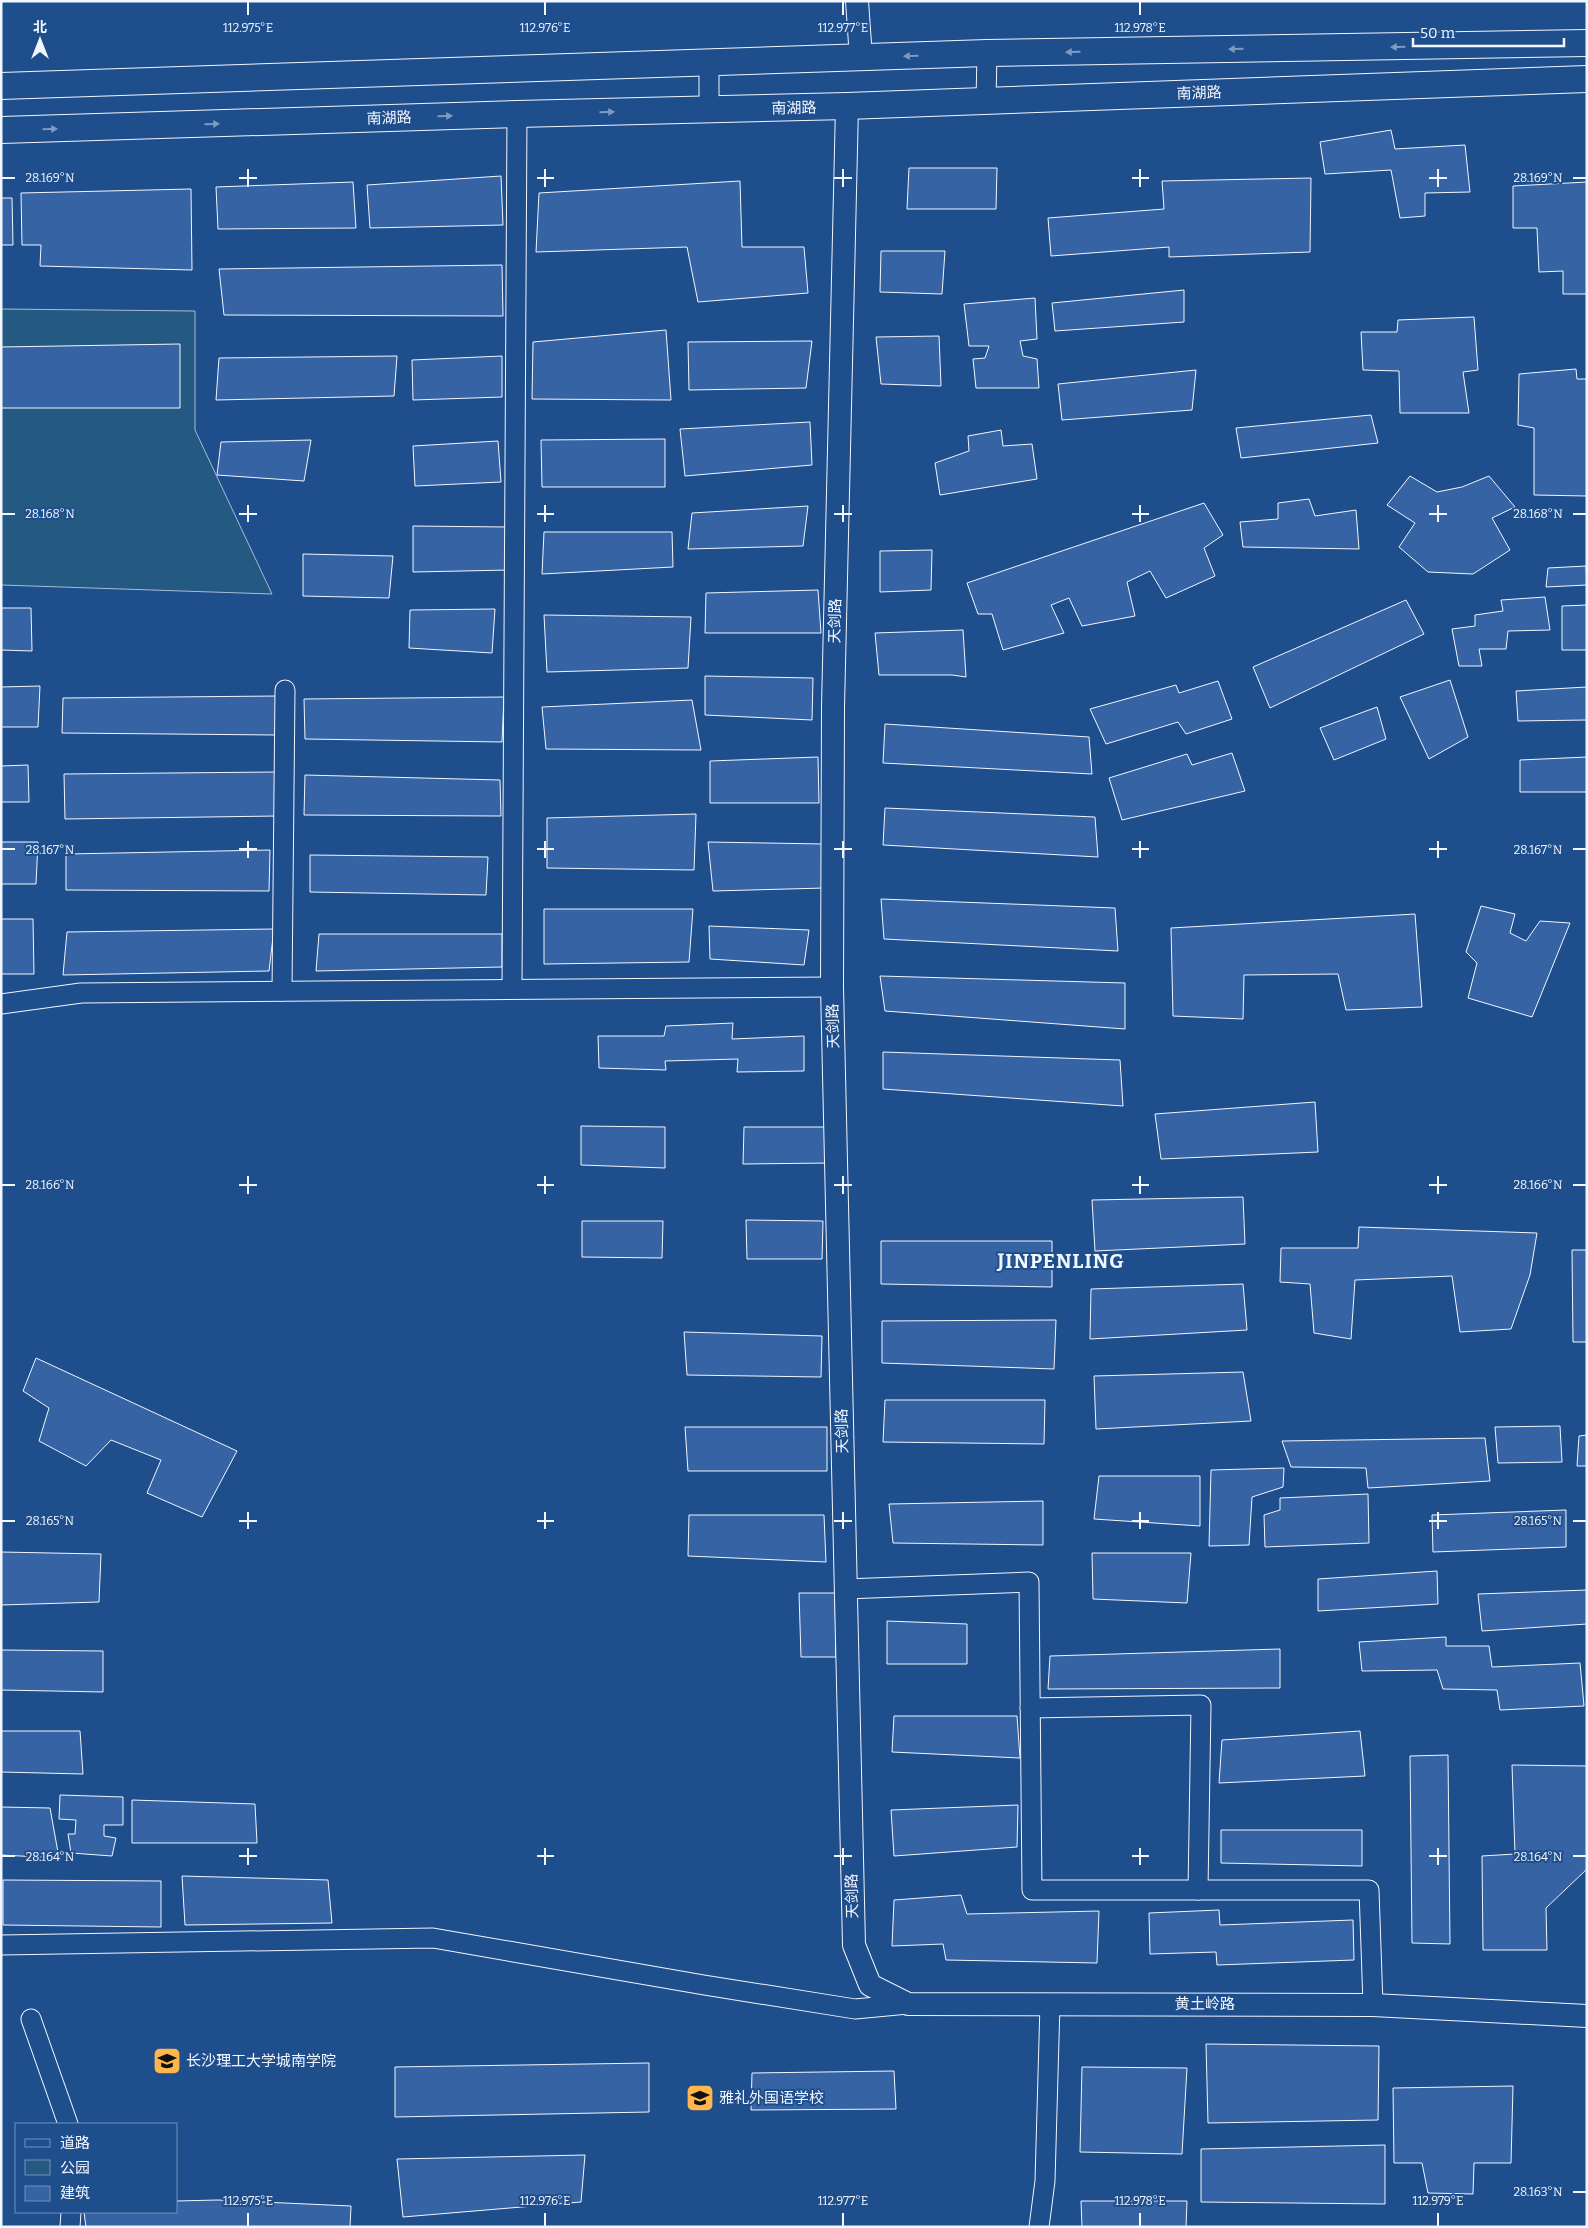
<svg xmlns="http://www.w3.org/2000/svg" width="1588" height="2228" viewBox="0 0 1588 2228" font-family="Bitter,'Noto Sans SC',serif">
	<style>
		.green { fill: #245a82; stroke: #a8bbd7 }
		.building { fill: #3563a3; stroke: #f2f6ff }
		.lines { fill: none; stroke-linecap: round; stroke-linejoin: round }
		.minor-casing { stroke: #f2f6ff; stroke-width: 21 }
		.tertiary-casing { stroke: #f2f6ff; stroke-width: 24 }
		.secondary-casing { stroke: #f2f6ff; stroke-width: 28 }
		.minor { stroke: #1f4e8c; stroke-width: 19 }
		.tertiary { stroke: #1f4e8c; stroke-width: 22 }
		.secondary { stroke: #1f4e8c; stroke-width: 26 }
		.oneway { fill: #7e9ac0 }
		.ticks { fill: none; stroke: #f2f6ff; stroke-width: 2 }
		.labels { text-anchor: middle; stroke-width: 4; stroke-linejoin: round; paint-order: stroke }
		.street-label { font-size: 15px; fill: #f2f6ff; stroke: #1f4e8c }
		.poi-label { font-size: 15px; fill: #f2f6ff; stroke: #1f4e8c; text-anchor: start }
		.district-label { font-size: 20px; font-weight: bold; letter-spacing: 1px; fill: #f2f6ff; stroke: #1f4e8c }
		.ticks-label { font-size: 12px; text-anchor: middle; fill: #f2f6ff; stroke: #1f4e8c; stroke-width: 4; stroke-linejoin: round; paint-order: stroke }
	</style>
	<rect width="100%" height="100%" fill="#1f4e8c"/>
	<path class="green" d="M1,309l194,2v119l77,164 -271,-9z"/>
	<g class="building">
		<path d="M1391,130l4,19 70,-4 5,47 -45,1v23l-25,2 -9,-48 -66,4 -5,-32z"/>
		<path d="M909,168h88l-1,41h-89z"/>
		<path d="M501,176l2,49 -133,3 -3,-43z"/>
		<path d="M1311,178l-1,74 -141,5v-10l-118,9 -3,-38 116,-9 -2,-28z"/>
		<path d="M740,181l2,66h62l4,46 -110,9 -11,-55 -151,5 3,-59z"/>
		<path d="M353,182l3,46 -138,1 -2,-42z"/>
		<path d="M1587,182v112h-24v-23l-24,1 -2,-44h-24v-42z"/>
		<path d="M191,189l1,81 -152,-4 1,-21h-19l-1,-52z"/>
		<path d="M1,198h11l1,47h-12z"/>
		<path d="M881,251h64l-3,43 -62,-2z"/>
		<path d="M502,265l1,51 -279,-1 -5,-46z"/>
		<path d="M1184,290v32l-129,9 -3,-28z"/>
		<path d="M1035,298l2,41 -17,2 3,15 14,3 2,29h-63l-3,-29 12,-1 4,-12h-20l-5,-42z"/>
		<path d="M1474,317l4,53 -15,2 6,41h-69l-1,-42 -36,-1 -2,-38h36l1,-12z"/>
		<path d="M666,330l5,70 -139,-1 1,-57z"/>
		<path d="M939,336l2,50 -60,-2 -5,-47z"/>
		<path d="M812,341l-6,47 -117,2 -1,-48z"/>
		<path d="M180,344v64h-179v-61z"/>
		<path d="M397,356l-3,40 -178,4 3,-42z"/>
		<path d="M502,356v41l-89,3 -1,-40z"/>
		<path d="M1576,369l1,10h10v117l-53,-1v-67l-16,-3 1,-51z"/>
		<path d="M1196,370l-4,40 -130,10 -4,-36z"/>
		<path d="M1371,415l7,28 -137,15 -5,-30z"/>
		<path d="M810,422l2,43 -127,11 -5,-47z"/>
		<path d="M1001,430l2,16 29,-2 5,35 -97,16 -5,-32 34,-12 -1,-15z"/>
		<path d="M665,439v48h-123l-1,-47z"/>
		<path d="M311,440l-7,41 -87,-6 4,-33z"/>
		<path d="M498,441l3,41 -86,4 -2,-40z"/>
		<path d="M1410,476l27,16 25,-5 27,-11 26,31 -23,11 18,32 -37,24 -45,-2 -29,-25 16,-24 -28,-18z"/>
		<path d="M1309,499l6,17 41,-6 3,39 -116,-2 -3,-25 38,-3v-16z"/>
		<path d="M1204,503l19,32 -19,13 11,28 -49,22 -16,-27 -23,11 8,34 -53,10 -13,-28 -18,7 13,28 -61,17 -11,-36h-14l-11,-31z"/>
		<path d="M808,506l-5,40 -115,3 4,-36z"/>
		<path d="M413,526l94,1 3,43 -97,2z"/>
		<path d="M544,532h128l1,35 -131,7z"/>
		<path d="M932,550l-1,40 -51,2v-41z"/>
		<path d="M303,554l90,2 -4,42 -86,-2z"/>
		<path d="M1586,566l1,19 -41,2 2,-19z"/>
		<path d="M818,590l3,43h-116l1,-40z"/>
		<path d="M1545,597l5,33 -42,1 -2,18h-27l3,17h-23l-7,-37 23,-3v-11l28,-4 -2,-11z"/>
		<path d="M1406,600l18,34 -154,74 -17,-41z"/>
		<path d="M1587,605v45h-25v-44z"/>
		<path d="M1,608h30l1,43 -31,-1z"/>
		<path d="M495,609l-3,44 -83,-5 1,-38z"/>
		<path d="M544,615l147,2 -3,51 -141,4z"/>
		<path d="M963,630l3,47 -14,-2h-73l-4,-42z"/>
		<path d="M705,676l108,2 -1,42 -107,-5z"/>
		<path d="M1450,680l18,57 -39,22 -29,-62z"/>
		<path d="M1218,681l14,38 -46,15 -8,-12 -72,22 -16,-35 86,-24 3,8z"/>
		<path d="M40,686l-2,41h-37v-40z"/>
		<path d="M1587,687v33l-69,1 -2,-30z"/>
		<path d="M278,696l-2,39 -214,-2 1,-35z"/>
		<path d="M504,697l-2,45 -197,-3 -1,-40z"/>
		<path d="M692,700l9,50 -155,-1 -4,-42z"/>
		<path d="M1377,707l9,32 -52,21 -14,-32z"/>
		<path d="M885,724l204,13 3,37 -209,-11z"/>
		<path d="M1232,753l13,38 -123,29 -13,-42 78,-24 5,11z"/>
		<path d="M818,757l1,46h-109v-42z"/>
		<path d="M1587,757v35h-67v-32z"/>
		<path d="M28,765l1,37h-28v-36z"/>
		<path d="M276,772l2,44 -213,3 -1,-45z"/>
		<path d="M305,775l195,5 1,36 -197,-1z"/>
		<path d="M885,808l210,9 3,40 -215,-12z"/>
		<path d="M696,814l-2,56 -147,-2v-50z"/>
		<path d="M1,842h37l-2,42h-35z"/>
		<path d="M708,842l116,2 1,44 -112,3z"/>
		<path d="M270,850l-1,41 -203,-1v-36z"/>
		<path d="M310,855l178,2 -2,38 -176,-3z"/>
		<path d="M881,899l234,9 3,43 -234,-12z"/>
		<path d="M1481,906l34,8 -5,19 16,8 14,-20 30,2 -38,94 -64,-19 9,-35 -11,-11z"/>
		<path d="M544,909h149l-4,53 -145,2z"/>
		<path d="M1415,914l7,93 -76,3 -8,-36 -94,1 -1,44 -70,-3 -2,-88z"/>
		<path d="M1,919h32l1,55h-33z"/>
		<path d="M709,926l100,4 -5,35 -94,-6z"/>
		<path d="M274,929l-5,42 -206,4 4,-43z"/>
		<path d="M319,934h183v33l-186,4z"/>
		<path d="M880,976l245,7v46l-240,-18z"/>
		<path d="M733,1023l-1,16 72,-3v35l-67,1 1,-13 -73,2 1,9 -67,-2 -1,-32h66l2,-10z"/>
		<path d="M883,1052l237,8 3,46 -240,-17z"/>
		<path d="M1315,1102l3,50 -157,7 -6,-45z"/>
		<path d="M581,1126l84,1v41l-84,-3z"/>
		<path d="M744,1127h82l4,36 -87,1z"/>
		<path d="M1243,1197l2,47 -150,7 -3,-51z"/>
		<path d="M746,1220l77,1 -1,38h-75z"/>
		<path d="M582,1221h81l-1,37 -80,-1z"/>
		<path d="M1359,1227l178,6 -7,42 -19,54 -51,3 -8,-56 -97,4 -4,59 -37,-6 -4,-49 -30,-2 1,-34h77z"/>
		<path d="M881,1241h171v46l-171,-3z"/>
		<path d="M1572,1250h15v92h-14z"/>
		<path d="M1243,1284l4,46 -157,9 1,-50z"/>
		<path d="M1056,1320l-2,49 -172,-6v-42z"/>
		<path d="M684,1332l138,4 -1,41 -134,-2z"/>
		<path d="M36,1358l201,93 -35,66 -55,-24 14,-33 -50,-20 -25,26 -47,-25 10,-33 -26,-17z"/>
		<path d="M1243,1372l8,49 -155,8 -2,-53z"/>
		<path d="M885,1400h160l-1,44 -161,-2z"/>
		<path d="M1560,1426l2,36 -64,1 -3,-36z"/>
		<path d="M685,1427h142v44h-139z"/>
		<path d="M1587,1435v31h-10l2,-30z"/>
		<path d="M1485,1438l5,43 -122,7 -2,-20 -75,-1 -9,-26z"/>
		<path d="M1284,1468l-1,19 -31,10 -3,48 -40,1 2,-76z"/>
		<path d="M1099,1476h101v50l-106,-7z"/>
		<path d="M1368,1494l1,49 -104,4 -1,-32 16,-5v-12z"/>
		<path d="M1043,1501v44l-150,-2 -4,-39z"/>
		<path d="M1566,1510v37l-133,5 -1,-37z"/>
		<path d="M689,1515h135l2,47 -138,-6z"/>
		<path d="M1,1552l100,2 -2,48 -98,3z"/>
		<path d="M1092,1553h99l-4,50 -94,-4z"/>
		<path d="M1437,1571l1,33 -120,7v-32z"/>
		<path d="M1587,1590v34l-105,7 -4,-37z"/>
		<path d="M799,1593h36l1,64h-35z"/>
		<path d="M887,1621l80,3v40h-80z"/>
		<path d="M1446,1637v9h43l3,21 88,-4 4,43 -84,4 -3,-20 -54,-1 -6,-19 -75,1 -3,-29z"/>
		<path d="M1280,1649v39l-232,1 2,-33z"/>
		<path d="M1,1650l102,1v41l-102,-2z"/>
		<path d="M894,1716h123l3,42 -128,-6z"/>
		<path d="M1,1731h79l3,43 -82,-2z"/>
		<path d="M1360,1731l5,45 -146,7 3,-43z"/>
		<path d="M1448,1755l2,189 -38,-1 -2,-187z"/>
		<path d="M1512,1765l75,1v103l-41,39 1,42h-64l-1,-94 33,-2z"/>
		<path d="M60,1795l63,2v28h-19v11l12,2 -4,18 -41,-3 -3,-19h7l1,-14 -17,-1z"/>
		<path d="M132,1800l123,4 2,39h-125z"/>
		<path d="M1018,1805l-1,42 -123,9 -3,-46z"/>
		<path d="M1,1807l49,1 9,50 -58,-3z"/>
		<path d="M1221,1830h141v36l-141,-3z"/>
		<path d="M182,1876l146,4 4,43 -147,2z"/>
		<path d="M3,1880l158,1v46l-158,-2z"/>
		<path d="M961,1895l6,19 132,-3 -2,52 -151,-3 -3,-16 -51,2 2,-46z"/>
		<path d="M1219,1910l1,15 133,-5 1,40 -137,5 -1,-13 -66,2 -1,-41z"/>
		<path d="M1206,2044l173,2 -1,74 -170,3z"/>
		<path d="M649,2063v49l-254,5v-50z"/>
		<path d="M1082,2067l105,1 -5,86 -102,-2z"/>
		<path d="M894,2071l2,38 -145,1 1,-37z"/>
		<path d="M1513,2086l-2,77h-37l-1,31 -45,-1 -6,-30h-28l-1,-75z"/>
		<path d="M1385,2145v59l-184,-2v-53z"/>
		<path d="M585,2155l-4,47 -178,15 -6,-58z"/>
		<path d="M218,2200l133,6 -1,21h-264l-2,-15h92v-11z"/>
		<path d="M1081,2201h106l-1,26h-104z"/>
	</g>
	<g class="lines">
		<defs>
			<g id="minor">
				<path d="M709,63v46"/>
				<path d="M986,101l1,-48"/>
				<path d="M512,989l5,-875"/>
				<path d="M282,991l3,-301"/>
				<path d="M1,1004l80,-11 751,-6"/>
				<path d="M845,1589l184,-7 3,308h337l4,115"/>
				<path d="M1030,1708l171,-3 -3,185"/>
				<path d="M1,1945l432,-7 271,47 151,24 53,-5"/>
				<path d="M31,2019l37,105"/>
				<path d="M70,2227l1,-15"/>
				<path d="M1039,2227l6,-46 5,-177"/>
			</g>
			<g id="tertiary">
				<path d="M857,1l4,57"/>
				<path d="M847,106l-14,601 -1,280 22,958 16,40 38,19 465,1 214,11"/>
			</g>
			<g id="secondary">
				<path d="M1,86l986,-33 600,-10"/>
				<path d="M1,130l516,-16 330,-8 740,-27"/>
			</g>
		</defs>
		<use href="#minor" class="minor-casing"/>
		<use href="#tertiary" class="tertiary-casing"/>
		<use href="#secondary" class="secondary-casing"/>
		<use href="#minor" class="minor"/>
		<use href="#tertiary" class="tertiary"/>
		<use href="#secondary" class="secondary"/>
	</g>
	<defs><path id="oneway-solid" d="M-6-.8H1V-3.2L6.5 0L1 3.2V.8H-6Z" transform="scale(1.25)"/></defs>
	<g class="oneway">
		<use href="#oneway-solid" transform="translate(1398 47) rotate(179)"/>
		<use href="#oneway-solid" transform="translate(1236 49) rotate(179)"/>
		<use href="#oneway-solid" transform="translate(1073 52) rotate(179)"/>
		<use href="#oneway-solid" transform="translate(911 56) rotate(178)"/>
		<use href="#oneway-solid" transform="translate(607 112) rotate(-1)"/>
		<use href="#oneway-solid" transform="translate(445 116) rotate(-2)"/>
		<use href="#oneway-solid" transform="translate(212 124) rotate(-2)"/>
		<use href="#oneway-solid" transform="translate(50 129) rotate(-2)"/>
	</g>
	<path class="ticks" d="M248,2v13M545,2v13M843,2v13M1140,2v13M248,169v18M545,169v18M843,169v18M1140,169v18M1438,169v18M2,178h13M239,178h18M537,178h17M834,178h18M1132,178h17M1429,178h18M1573,178h13M248,505v17M545,505v17M843,505v17M1140,505v17M1438,505v17M2,514h13M239,514h18M537,514h17M834,514h18M1132,514h17M1429,514h18M1573,514h13M248,841v17M545,841v17M843,841v17M1140,841v17M1438,841v17M2,849h13M239,849h18M537,849h17M834,849h18M1132,849h17M1429,849h18M1573,849h13M248,1176v18M545,1176v18M843,1176v18M1140,1176v18M1438,1176v18M2,1185h13M239,1185h18M537,1185h17M834,1185h18M1132,1185h17M1429,1185h18M1573,1185h13M248,1512v17M545,1512v17M843,1512v17M1140,1512v17M1438,1512v17M2,1521h13M239,1521h18M537,1521h17M834,1521h18M1132,1521h17M1429,1521h18M1573,1521h13M248,1848v17M545,1848v17M843,1848v17M1140,1848v17M1438,1848v17M2,1856h13M239,1856h18M537,1856h17M834,1856h18M1132,1856h17M1429,1856h18M1573,1856h13M1573,2192h13M248,2213v13M545,2213v13M843,2213v13M1140,2213v13M1438,2213v13"/>
	<defs>
		<symbol id="university-square" viewBox="-11 -11 22 22"><rect x="-9" y="-9" width="18" height="18" rx="4" fill="#ffb74d" stroke="#1f4e8c"/><path d="M0-5L7-2L0 1L-7-2ZM-4 1L0 2.5L4 1V4Q0 6-4 4Z" fill="#111"/></symbol>
		<symbol id="school-square" viewBox="-11 -11 22 22"><rect x="-9" y="-9" width="18" height="18" rx="4" fill="#ffb74d" stroke="#1f4e8c"/><path d="M0-5L7-2L0 1L-7-2ZM-4 1L0 2.5L4 1V4Q0 6-4 4Z" fill="#111"/></symbol>
	</defs>
	<g fill-rule="evenodd">
		<use href="#university-square" x="151" y="2045" width="32" height="32"/>
		<use href="#school-square" x="684" y="2082" width="32" height="32"/>
	</g>
	<g class="labels">
		<g class="street-label">
			<text transform="translate(1199 93) rotate(-2)" y="5">南湖路</text>
			<text transform="translate(794 108) rotate(-1)" y="5">南湖路</text>
			<text transform="translate(389 118) rotate(-2)" y="5">南湖路</text>
			<text transform="translate(835 621) rotate(-89)" y="5">天剑路</text>
			<text transform="translate(833 1026) rotate(-91)" y="5">天剑路</text>
			<text transform="translate(842 1431) rotate(-91)" y="5">天剑路</text>
			<text transform="translate(852 1896) rotate(-91)" y="5">天剑路</text>
			<text x="1205" y="2009">黄土岭路</text>
		</g>
		<g class="poi-label">
			<text x="186" y="2066">长沙理工大学城南学院</text>
			<text x="719" y="2103">雅礼外国语学校</text>
		</g>
		<g class="district-label">
			<text x="1061" y="1268">JINPENLING</text>
		</g>
	</g>
	<g class="ticks-label">
		<text x="248" y="32">112.975°E</text>
		<text x="545" y="32">112.976°E</text>
		<text x="843" y="32">112.977°E</text>
		<text x="1140" y="32">112.978°E</text>
		<text x="50" y="182">28.169°N</text>
		<text x="1538" y="182">28.169°N</text>
		<text x="50" y="518">28.168°N</text>
		<text x="1538" y="518">28.168°N</text>
		<text x="50" y="854">28.167°N</text>
		<text x="1538" y="854">28.167°N</text>
		<text x="50" y="1189">28.166°N</text>
		<text x="1538" y="1189">28.166°N</text>
		<text x="50" y="1525">28.165°N</text>
		<text x="1538" y="1525">28.165°N</text>
		<text x="50" y="1861">28.164°N</text>
		<text x="1538" y="1861">28.164°N</text>
		<text x="1538" y="2196">28.163°N</text>
		<text x="248" y="2205">112.975°E</text>
		<text x="545" y="2205">112.976°E</text>
		<text x="843" y="2205">112.977°E</text>
		<text x="1140" y="2205">112.978°E</text>
		<text x="1438" y="2205">112.979°E</text>
	</g>
	<rect width="1588" height="2228" fill="none" stroke="#f2f6ff" stroke-width="5"/>
	<rect x="15" y="2123" width="162" height="90" fill="#1f4e8c" stroke="#7391ba"/>
	<rect x="25" y="2139" width="25" height="8" fill="#1f4e8c" stroke="#7391ba"/>
	<text x="60" y="2148" font-size="15" fill="#f2f6ff">道路</text>
	<rect x="25" y="2160" width="25" height="15" fill="#245a82" stroke="#7391ba"/>
	<text x="60" y="2173" font-size="15" fill="#f2f6ff">公园</text>
	<rect x="25" y="2186" width="25" height="15" fill="#3563a3" stroke="#7391ba"/>
	<text x="60" y="2198" font-size="15" fill="#f2f6ff">建筑</text>
	<g transform="translate(40 40)" stroke="#1f4e8c" stroke-width="4" paint-order="stroke">
	<path d="M0-4L9 19L0 12L-9 19Z" fill="#f2f6ff"/>
	<text y="-8" font-size="14" font-weight="bold" text-anchor="middle" fill="#f2f6ff">北</text>
	</g>
	<path d="M1413 38v8h151v-8" fill="none" stroke="#f2f6ff" stroke-width="2.5"/>
	<text x="1420" y="38" font-size="15" fill="#f2f6ff" stroke="#1f4e8c" stroke-width="4" paint-order="stroke">50 m</text>
</svg>
